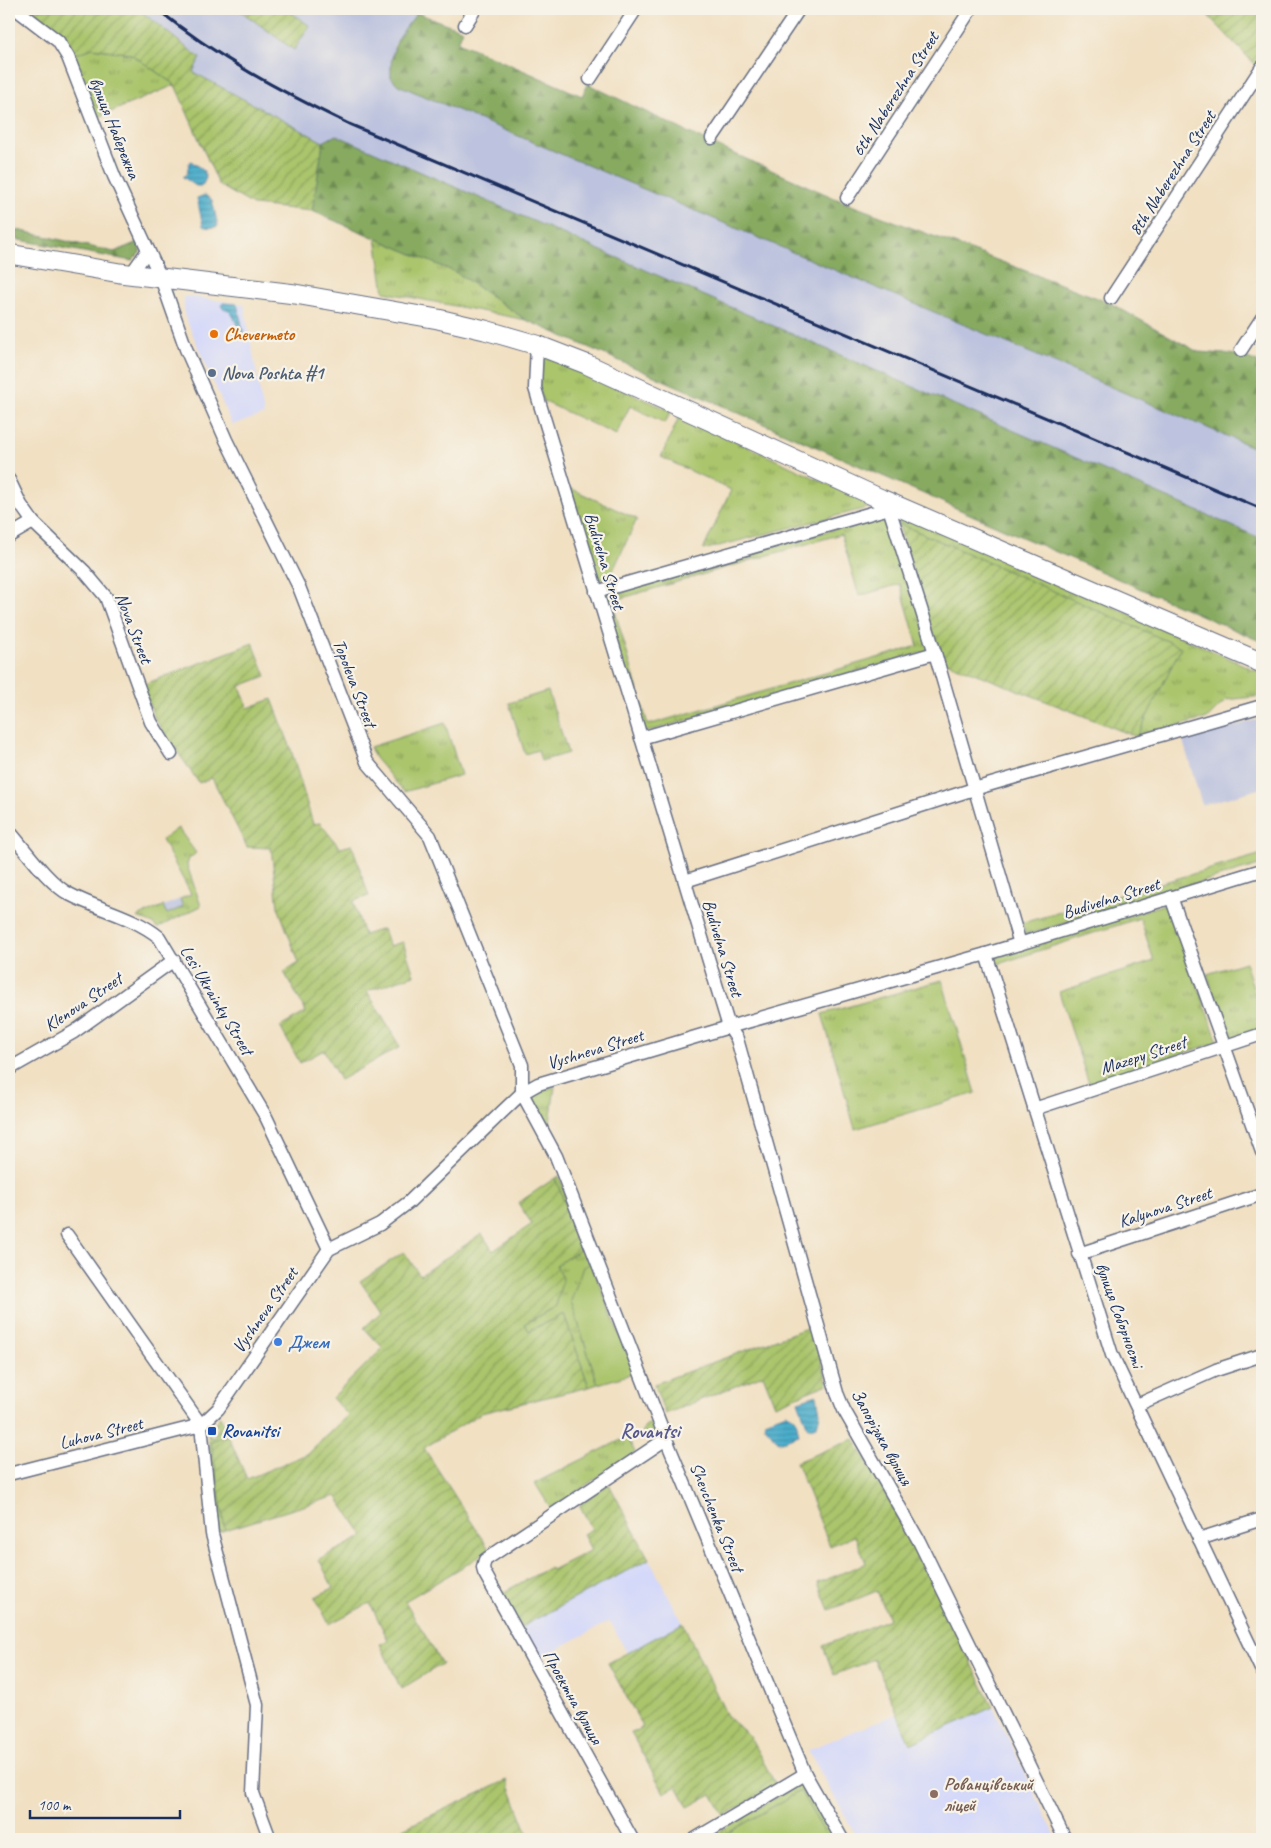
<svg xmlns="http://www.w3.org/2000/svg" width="1271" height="1848" viewBox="0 0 1271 1848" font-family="Caveat,sans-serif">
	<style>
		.built { fill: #d4d8f9 }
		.industrial { fill: #bdc3de }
		.grass { fill: url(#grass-tufts); stroke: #627a65; fill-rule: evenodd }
		.forest { fill: url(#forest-firs); stroke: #516c5f }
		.park { fill: #aac56c; stroke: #627a65 }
		.garden { fill: url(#garden-furrows); stroke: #627a65 }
		.water { fill: url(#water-rules); stroke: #336e94 }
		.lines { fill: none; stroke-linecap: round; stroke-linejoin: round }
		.minor-casing { stroke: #666d81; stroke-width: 15 }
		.primary-casing { stroke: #666d81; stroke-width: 21 }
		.minor { stroke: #fff; stroke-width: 12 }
		.primary { stroke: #fff; stroke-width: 19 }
		.rail { stroke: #1b2f5e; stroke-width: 3 }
		.food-dot { fill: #e8710a; stroke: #f7f3e8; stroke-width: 2 }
		.service-dot { fill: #5c6f8a; stroke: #f7f3e8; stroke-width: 2 }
		.shop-dot { fill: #3f7fe0; stroke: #f7f3e8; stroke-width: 2 }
		.transit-dot { fill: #1a4fb4; stroke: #f7f3e8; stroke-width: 2 }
		.education-dot { fill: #8d6e63; stroke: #f7f3e8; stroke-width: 2 }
		.labels { text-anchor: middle; stroke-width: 4.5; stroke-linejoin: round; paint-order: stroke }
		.street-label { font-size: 18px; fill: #1b2f5e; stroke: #f7f3e8 }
		.food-label { font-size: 18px; font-weight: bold; fill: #c56008; stroke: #f7f3e8; text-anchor: start }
		.service-label { font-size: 18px; font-weight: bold; fill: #4e5e75; stroke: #f7f3e8; text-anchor: start }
		.shop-label { font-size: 18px; font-weight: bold; fill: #366cbe; stroke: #f7f3e8; text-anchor: start }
		.transit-label { font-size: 18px; font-weight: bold; fill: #164399; stroke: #f7f3e8; text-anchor: start }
		.education-label { font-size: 18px; font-weight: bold; fill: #785e54; stroke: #f7f3e8; text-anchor: start }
		.quarter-label { font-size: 20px; font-weight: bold; fill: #58598e; stroke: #f7f3e8 }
	</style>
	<defs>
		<pattern id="grass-tufts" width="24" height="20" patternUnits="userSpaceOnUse" patternTransform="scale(1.25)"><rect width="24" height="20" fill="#aac56c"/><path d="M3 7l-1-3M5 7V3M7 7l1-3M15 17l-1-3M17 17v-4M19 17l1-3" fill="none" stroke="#8aa05c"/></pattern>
		<pattern id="forest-firs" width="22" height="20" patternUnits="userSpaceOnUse" patternTransform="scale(1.25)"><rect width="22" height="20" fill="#87aa60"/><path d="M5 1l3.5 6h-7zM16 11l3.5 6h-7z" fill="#6e8b52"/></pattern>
		<pattern id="garden-furrows" width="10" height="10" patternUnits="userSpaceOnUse" patternTransform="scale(1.25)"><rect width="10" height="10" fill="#aac56c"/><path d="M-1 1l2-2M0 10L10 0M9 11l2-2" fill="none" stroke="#8aa05c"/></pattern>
		<pattern id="water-rules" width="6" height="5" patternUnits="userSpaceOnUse" patternTransform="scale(1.25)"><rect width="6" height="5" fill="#4badca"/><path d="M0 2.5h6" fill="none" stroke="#3e8da7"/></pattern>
	</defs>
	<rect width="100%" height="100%" fill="#f7f3e8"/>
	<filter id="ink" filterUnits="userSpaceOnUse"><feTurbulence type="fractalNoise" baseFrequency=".02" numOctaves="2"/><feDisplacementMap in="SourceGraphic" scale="10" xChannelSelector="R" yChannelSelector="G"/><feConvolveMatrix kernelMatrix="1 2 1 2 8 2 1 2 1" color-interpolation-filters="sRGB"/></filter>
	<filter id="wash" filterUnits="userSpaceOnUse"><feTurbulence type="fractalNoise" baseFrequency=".0096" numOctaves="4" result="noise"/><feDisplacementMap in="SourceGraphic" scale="20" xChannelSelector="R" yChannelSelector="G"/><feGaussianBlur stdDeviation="1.12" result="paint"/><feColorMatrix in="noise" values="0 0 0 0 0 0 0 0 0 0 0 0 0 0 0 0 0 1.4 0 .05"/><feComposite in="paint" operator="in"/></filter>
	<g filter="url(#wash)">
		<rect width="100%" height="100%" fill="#f1e0c2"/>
		<g class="built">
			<path d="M184,296l60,8 20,111 -32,10 -48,-111z"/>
			<path d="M649,1559l34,64 -56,30 -17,-32 -72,38 -17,-32z"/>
			<path d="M993,1707l64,132h-199l-50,-89 88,-36 14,29z"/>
		</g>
		<g class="industrial">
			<path d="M138,9h100l56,40 16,-23 -24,-17h121l10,4 -23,32 4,40 864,366v88l-926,-404 -13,7 -131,-70 8,-15z"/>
			<path d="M1262,718v70l-60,17 -19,-64z"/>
			<path d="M180,899l4,8 -17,7 -4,-8z"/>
		</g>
		<g class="grass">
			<path d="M92,48l39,6 44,31 -79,33 -23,-63z"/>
			<path d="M376,238l81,35 69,47 -142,-28z"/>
			<path d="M541,354l130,57 -6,12 -35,-17 -14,29 -73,-34 -4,-14z"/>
			<path d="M680,415l195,91 -172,44 28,-60 -70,-33z"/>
			<path d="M570,488l67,31 -27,58 -12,3z"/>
			<path d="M893,509l369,164v23l-36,4 -18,18 -71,19 43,-90 -282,-124z"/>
			<path d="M888,514l43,136 -288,83 -41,-138zM841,534l18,62 41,-12 18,62 -270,79 -36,-124z"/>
			<path d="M548,691l20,62 -27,8 -3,-11 -13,4 -16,-51z"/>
			<path d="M445,723l16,52 -57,17 -29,-34 -5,-11z"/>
			<path d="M178,828l18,25 -7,6 -2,6 14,41 -44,22 -4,-4 -16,-7 26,-11 4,8 16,-7 -3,-8 11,-5 -29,-54z"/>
			<path d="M1262,854v10l-237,71 -3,-12z"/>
			<path d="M1168,903l50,139 -129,42 -30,-92 95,-31 -14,-43 -145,47 -2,-7z"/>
			<path d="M1245,962l17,54v12l-34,11 -21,-65z"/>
			<path d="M942,980l34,113 -121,36 -33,-115z"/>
			<path d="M555,1087l-6,42c-6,-8 -26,-28 -10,-38 4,-2 11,-3 16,-4z"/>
			<path d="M559,1176l32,87 -20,38 27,83 -9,3 -25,-73 -36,17 -4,-7 32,-18 -1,-41 25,-15 -2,-13 -23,-59z"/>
			<path d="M220,1416l8,19 -17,6 14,89 -6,2 -11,-97 5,3 6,-11 -4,-3z"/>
			<circle cx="650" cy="1431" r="7"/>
			<path d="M627,1437l8,15 -84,57 -16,-26z"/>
			<path d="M803,1782l33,57h-8l-28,-48 -79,46 1,2h-16z"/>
		</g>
		<g class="forest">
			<path d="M417,13l46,17 -5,12 124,54 6,-12 122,59 136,60 262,99 90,50 42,3 22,9v87l-864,-366 -7,-8c-1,-31 8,-41 26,-64z"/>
			<path d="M336,135l926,404v103l-736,-322 -69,-47 -145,-62 11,-69z"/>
			<path d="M9,228l105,24 26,-11v12l-8,8 -123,-23z"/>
		</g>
		<g class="park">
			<path d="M591,1263l44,110 -37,11 -27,-83 12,-34z"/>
			<path d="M800,1791l28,48h-106l-1,-2z"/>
		</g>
		<g class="garden">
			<path d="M26,9h112l62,49 -7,14 130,70 -11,69 -59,-6 -34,-20 -44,-100 -44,-31 -38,-6 -20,7 -10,-16z"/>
			<path d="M238,9h48l24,17 -16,24z"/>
			<path d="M1202,9h60v63z"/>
			<path d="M898,523l283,124 -44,90 -196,-77z"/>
			<path d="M253,643l13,33 -26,10 8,22 24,-9 18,47 23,78 7,-1 20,25 12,-3 17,51 -16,5 11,34 19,-6 6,17 14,-4 11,33 -47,16 33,56 -60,33 -16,-30 -24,13 -20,-36 26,-15 -22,-40 15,-9 -21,-56 -7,-59 -24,-1 -35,-69 -13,5 -44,-64 -13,-34z"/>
			<path d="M555,1178l23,59 2,13 -24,15 7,13 -7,28 -32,18 5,7 35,-17 25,73 -108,26 -57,35 65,101 -18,13 -66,39 37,63 -41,25 -21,-45 8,-4 -18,-37 -41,21 -14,-27 18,-9 -14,-29 45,-23 -28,-40 -111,34 -14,-89 17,-6 19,44 60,-25 41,-39 -16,-17 51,-50 -19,-20 17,-16 -21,-31 44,-29 16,23 62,-41 11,17 39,-27 -14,-21z"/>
			<path d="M812,1326l16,58 -53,21 -12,-30 -98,39 -11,-30z"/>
			<path d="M854,1439l60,105 79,163 -83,37 -36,-85 -40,16 -11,-29 66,-27 -12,-28 -48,19 -11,-27 48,-20 -11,-27 -25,10 -34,-84z"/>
			<path d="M609,1484l40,75 -128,68 -19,-34 48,-26 2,3 39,-20 -8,-16 9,-5 -13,-25z"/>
			<path d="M683,1623l45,95 20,16 28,51 -52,31 -12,-22 -24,13 -11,-21 -13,7 -33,-60 12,-6 -35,-64z"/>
			<path d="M507,1780l23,59h-126l-6,-8z"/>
		</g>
		<g class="water">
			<path d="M191,161l13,10 2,7 -4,8h-6l-13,-9 4,-3 2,-11z"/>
			<path d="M205,195l7,5 6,26c-4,2 -12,2 -15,0l-6,-28z"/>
			<path d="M223,303l14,1 7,30 -4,1c-2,-6 -4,-15 -8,-21 -3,-4 -8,-5 -11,-8z"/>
			<path d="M817,1395l3,18 -3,13 -9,2 -10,-27z"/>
			<path d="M786,1413l10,6 3,16 -20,7c-7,-5 -8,-11 -15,-15l1,-6z"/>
		</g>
	</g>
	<g filter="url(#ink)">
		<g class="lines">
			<defs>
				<g id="minor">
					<path d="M16,9l42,32 10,16 46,119 47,102 25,71 40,91 73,147 68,175 63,74 92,229v28l34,63 110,283 139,335 37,65"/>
					<path d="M465,25l10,-16"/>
					<path d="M590,79l46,-70"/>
					<path d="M712,138l87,-129"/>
					<path d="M847,198l124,-189"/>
					<path d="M131,274l17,-24"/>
					<path d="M1111,298l151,-231"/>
					<path d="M537,345l-2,43 194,639 8,12 100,354 7,17 75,131 146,298"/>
					<path d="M1241,350l21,-32"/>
					<path d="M9,480l12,25 12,17 52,50 21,25 45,125 20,32"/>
					<path d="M882,501l7,7 46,145 85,291"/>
					<path d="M9,536l24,-14"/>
					<path d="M596,592l293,-84"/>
					<path d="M641,738l294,-85"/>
					<path d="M9,831c16,18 39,52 60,63 30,16 64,22 90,43l107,180 63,132"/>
					<path d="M685,881l289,-92 288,-83"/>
					<path d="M1171,897l91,255"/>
					<path d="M986,954l126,401 150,316"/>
					<path d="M9,1069l65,-37 100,-72"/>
					<path d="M1034,1109l228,-75"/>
					<path d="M67,1235l134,190 11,109 45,171 -4,88 17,46"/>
					<path d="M1079,1254l183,-60"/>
					<path d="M1137,1405l79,-35 46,-15"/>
					<path d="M9,1474l192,-49 17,-16 111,-160 51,-25 29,-22 93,-90 20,-19 16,-9 191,-57 257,-73 276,-84"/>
					<path d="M1199,1539l63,-20"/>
					<path d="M632,1839l-148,-267 -1,-5 2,-7 181,-121"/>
					<path d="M695,1839l110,-65"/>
				</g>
				<path id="primary" d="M9,254l111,19 175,21 143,25 47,11 52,15 49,19 295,135 381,164"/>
			</defs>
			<use href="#minor" class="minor-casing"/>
			<use href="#primary" class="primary-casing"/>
			<use href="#minor" class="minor"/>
			<use href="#primary" class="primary"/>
			<path class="rail" d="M157,9c61,49 121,81 192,115l913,385"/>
		</g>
	</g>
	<circle class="food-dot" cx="214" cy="334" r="5"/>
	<circle class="service-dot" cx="212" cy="373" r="5"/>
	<circle class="shop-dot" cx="278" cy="1342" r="5"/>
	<rect class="transit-dot" x="207" y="1426" width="10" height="10" rx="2.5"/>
	<circle class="education-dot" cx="934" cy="1794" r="5"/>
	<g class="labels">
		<g class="street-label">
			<text transform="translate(895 94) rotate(-57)" y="6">6th Naberezhna Street</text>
			<text transform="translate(115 128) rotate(68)" y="6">вулиця Набережна</text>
			<text transform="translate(1172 173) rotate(-57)" y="6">8th Naberezhna Street</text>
			<text transform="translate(605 561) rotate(73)" y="6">Budivelna Street</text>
			<text transform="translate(134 628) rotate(69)" y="6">Nova Street</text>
			<text transform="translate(355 683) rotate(69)" y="6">Topoleva Street</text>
			<text transform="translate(1111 898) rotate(-17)" y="6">Budivelna Street</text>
			<text transform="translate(723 948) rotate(73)" y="6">Budivelna Street</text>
			<text transform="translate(217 1000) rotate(59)" y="6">Lesi Ukrainky Street</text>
			<text transform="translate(83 1002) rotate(-34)" y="6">Klenova Street</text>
			<text transform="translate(595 1049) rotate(-17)" y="6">Vyshneva Street</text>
			<text transform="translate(1143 1055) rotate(-18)" y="6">Mazepy Street</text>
			<text transform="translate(1165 1207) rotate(-18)" y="6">Kalynova Street</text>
			<text transform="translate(265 1310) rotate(-55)" y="6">Vyshneva Street</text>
			<text transform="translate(1120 1315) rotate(70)" y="6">вулиця Соборності</text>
			<text transform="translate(101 1433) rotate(-14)" y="6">Luhova Street</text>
			<text transform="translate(882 1437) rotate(61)" y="6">Запорізька вулиця</text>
			<text transform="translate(717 1517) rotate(68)" y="6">Shevchenka Street</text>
			<text transform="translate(573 1697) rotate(61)" y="6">Проектна вулиця</text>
		</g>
		<g class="food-label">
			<text x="224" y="340">Chevermeto</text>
		</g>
		<g class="service-label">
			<text x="222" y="379">Nova Poshta #1</text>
		</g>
		<g class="shop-label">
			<text x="288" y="1348">Джем</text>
		</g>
		<g class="transit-label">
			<text x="222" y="1437">Rovanitsi</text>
		</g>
		<g class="education-label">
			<text x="944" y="1790">Рованцівський<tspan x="944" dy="21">ліцей</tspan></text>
		</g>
		<g class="quarter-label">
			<text x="650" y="1438">Rovantsi</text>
		</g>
	</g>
	<rect width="1271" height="1848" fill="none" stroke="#f7f3e8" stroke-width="30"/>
	<path d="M30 1810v8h150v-8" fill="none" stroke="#1b2f5e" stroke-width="2.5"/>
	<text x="38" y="1810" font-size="15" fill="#1b2f5e" stroke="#f7f3e8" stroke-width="4" paint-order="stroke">100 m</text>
</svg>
